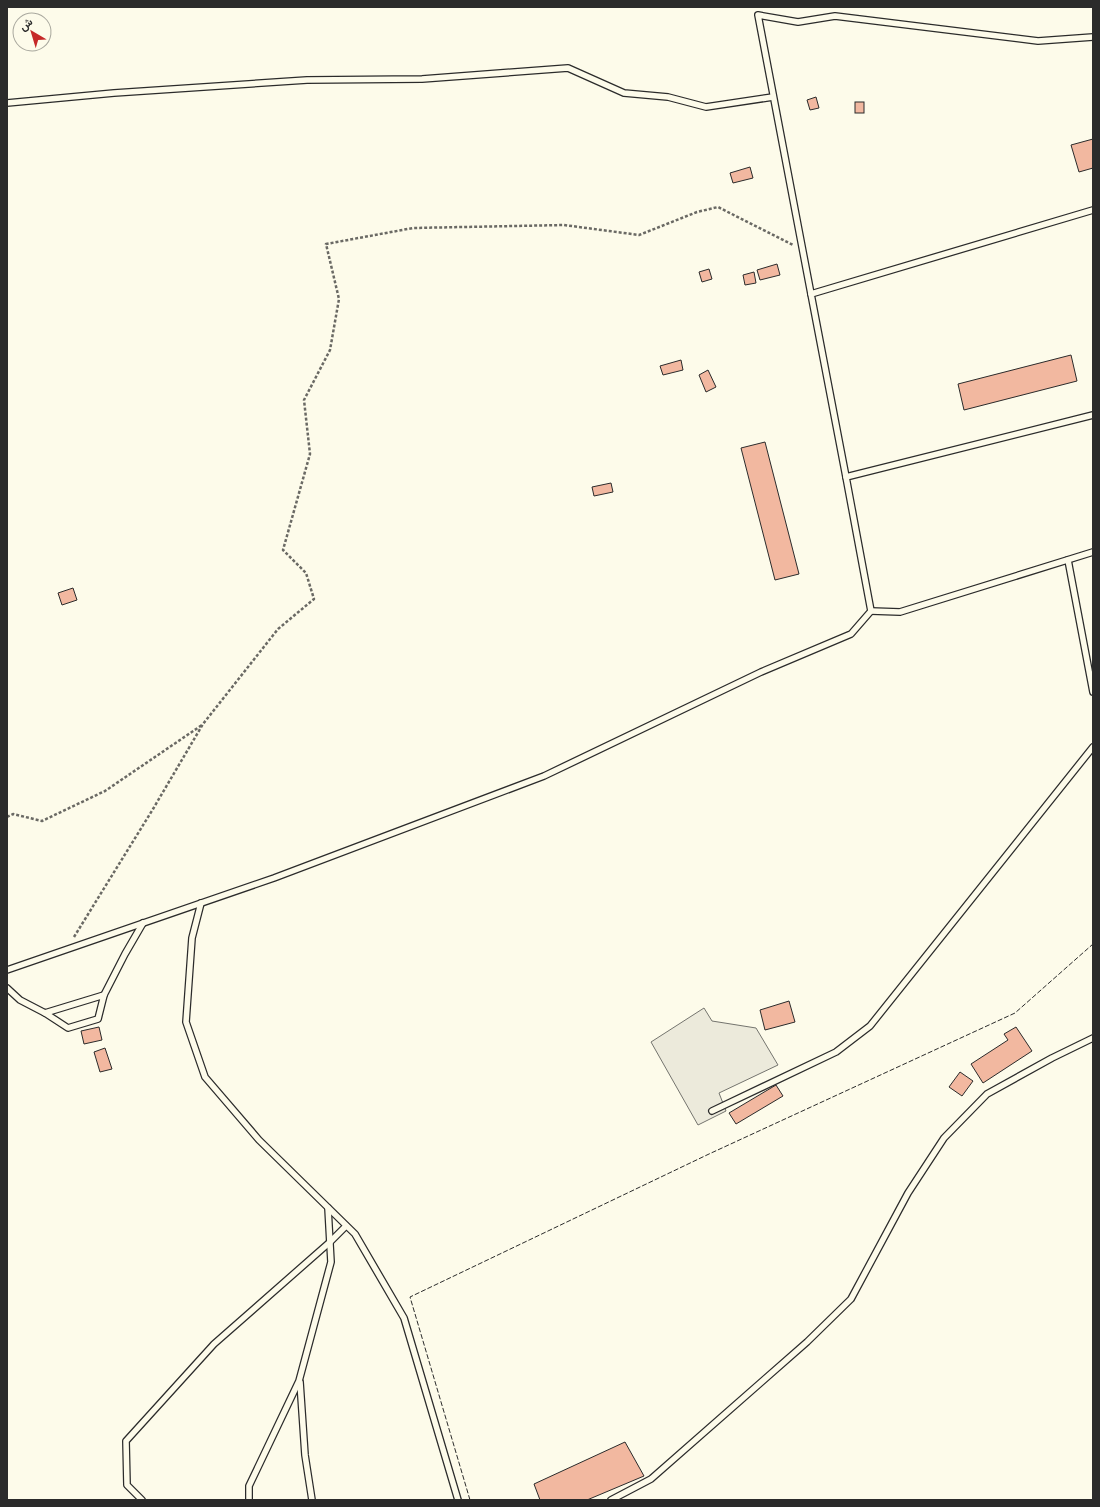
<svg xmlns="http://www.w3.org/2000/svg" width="1100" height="1507" viewBox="0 0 1100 1507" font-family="Raleway,Vazirmatn,sans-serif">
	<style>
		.parking { fill: #eceadb; stroke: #74746e }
		.building { fill: #f2b8a0; stroke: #2b2b2b }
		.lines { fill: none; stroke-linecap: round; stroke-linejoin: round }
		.service-casing { stroke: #2b2b2b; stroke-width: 8 }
		.path { stroke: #6a6964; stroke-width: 2.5; stroke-dasharray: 3 2; stroke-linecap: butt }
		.service { stroke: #fdfbea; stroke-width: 5.5 }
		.fence { stroke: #2b2b2b; stroke-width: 1; stroke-dasharray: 5 2; stroke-linecap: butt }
	</style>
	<rect width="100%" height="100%" fill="#fdfbea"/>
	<path class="parking" d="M704,1008l8,13 44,7 22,37 -59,28 7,18 -28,14 -47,-83z"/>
	<g class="building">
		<path d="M816,97l3,11 -9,2 -3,-10z"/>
		<rect x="855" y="102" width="9" height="11"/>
		<path d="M1093,139v29l-14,4 -8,-27z"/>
		<path d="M750,167l3,11 -20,5 -3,-10z"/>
		<path d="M777,264l3,11 -20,5 -3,-10z"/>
		<path d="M709,269l3,10 -10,3 -3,-10z"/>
		<path d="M754,272l2,11 -11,2 -2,-10z"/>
		<path d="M1071,355l6,26 -113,29 -6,-26z"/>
		<path d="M681,360l2,10 -20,5 -3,-9z"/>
		<path d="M708,370l8,17 -10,5 -7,-17z"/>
		<path d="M765,442l34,132 -24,6 -34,-132z"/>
		<path d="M611,483l2,9 -19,4 -2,-9z"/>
		<path d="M73,588l4,12 -15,5 -4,-12z"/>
		<path d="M789,1001l6,21 -30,8 -5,-20z"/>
		<path d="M99,1027l3,13 -18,4 -3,-13z"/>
		<path d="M1016,1027l16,24 -49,32 -12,-19 37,-24 -4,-6z"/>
		<path d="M105,1048l7,21 -12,3 -6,-20z"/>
		<path d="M960,1072l13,9 -11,15 -13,-9z"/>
		<path d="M776,1085l7,11 -47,28 -7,-11z"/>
		<path d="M625,1442l19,34 -57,24h-47l-6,-16z"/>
	</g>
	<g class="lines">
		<defs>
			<g id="service">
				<path d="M7,103l107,-10 193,-13 115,-1 146,-11 56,25 44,4 38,10 67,-10"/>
				<path d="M811,294l-53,-279 40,7 37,-6 203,25 55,-4"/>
				<path d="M846,477l-35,-183 282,-84"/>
				<path d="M1068,560l25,132"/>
				<path d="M871,611l29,1 193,-60"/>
				<path d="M201,903l-9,35 -6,84 19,55 54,63 96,94 49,84 54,182"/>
				<path d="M7,970l267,-92 270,-102 217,-104 90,-38 20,-23 -25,-134 247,-62"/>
				<path d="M7,988l13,12 25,13 59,-18 21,-41 18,-31"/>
				<path d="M45,1013l23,15 30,-9 6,-24"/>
				<path d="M712,1111l124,-59 34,-26 223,-279"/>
				<path d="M300,1382l5,73 7,45"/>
				<path d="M142,1500l-15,-15 -1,-44 88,-97 116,-102 16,-16"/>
				<path d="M249,1500v-14l50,-105 32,-119 -3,-54"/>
				<path d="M611,1500l40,-21 156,-137 44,-43 57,-106 36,-55 43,-44 65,-36 41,-20"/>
			</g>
		</defs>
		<use href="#service" class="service-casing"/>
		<g class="path">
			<path d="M7,817l6,-3 29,7 63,-30 97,-66"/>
			<path d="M74,937l79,-128 50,-85 75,-95 36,-30 -8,-26 -23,-23 27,-96 -6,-54 26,-50 9,-51 -13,-55 87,-16 151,-3 75,10 58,-23 21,-5 75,38"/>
		</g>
		<use href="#service" class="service"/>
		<path class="fence" d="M470,1500l-60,-203 299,-143 306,-141 78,-69"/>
	</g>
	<rect width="1100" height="1507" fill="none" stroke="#2b2b2b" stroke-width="16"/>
	<g transform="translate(32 32) rotate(322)"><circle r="19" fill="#fdfbea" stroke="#a9a89e"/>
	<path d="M0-3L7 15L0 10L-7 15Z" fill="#c62828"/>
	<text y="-6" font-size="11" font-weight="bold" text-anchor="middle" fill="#2b2b2b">ش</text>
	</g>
</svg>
